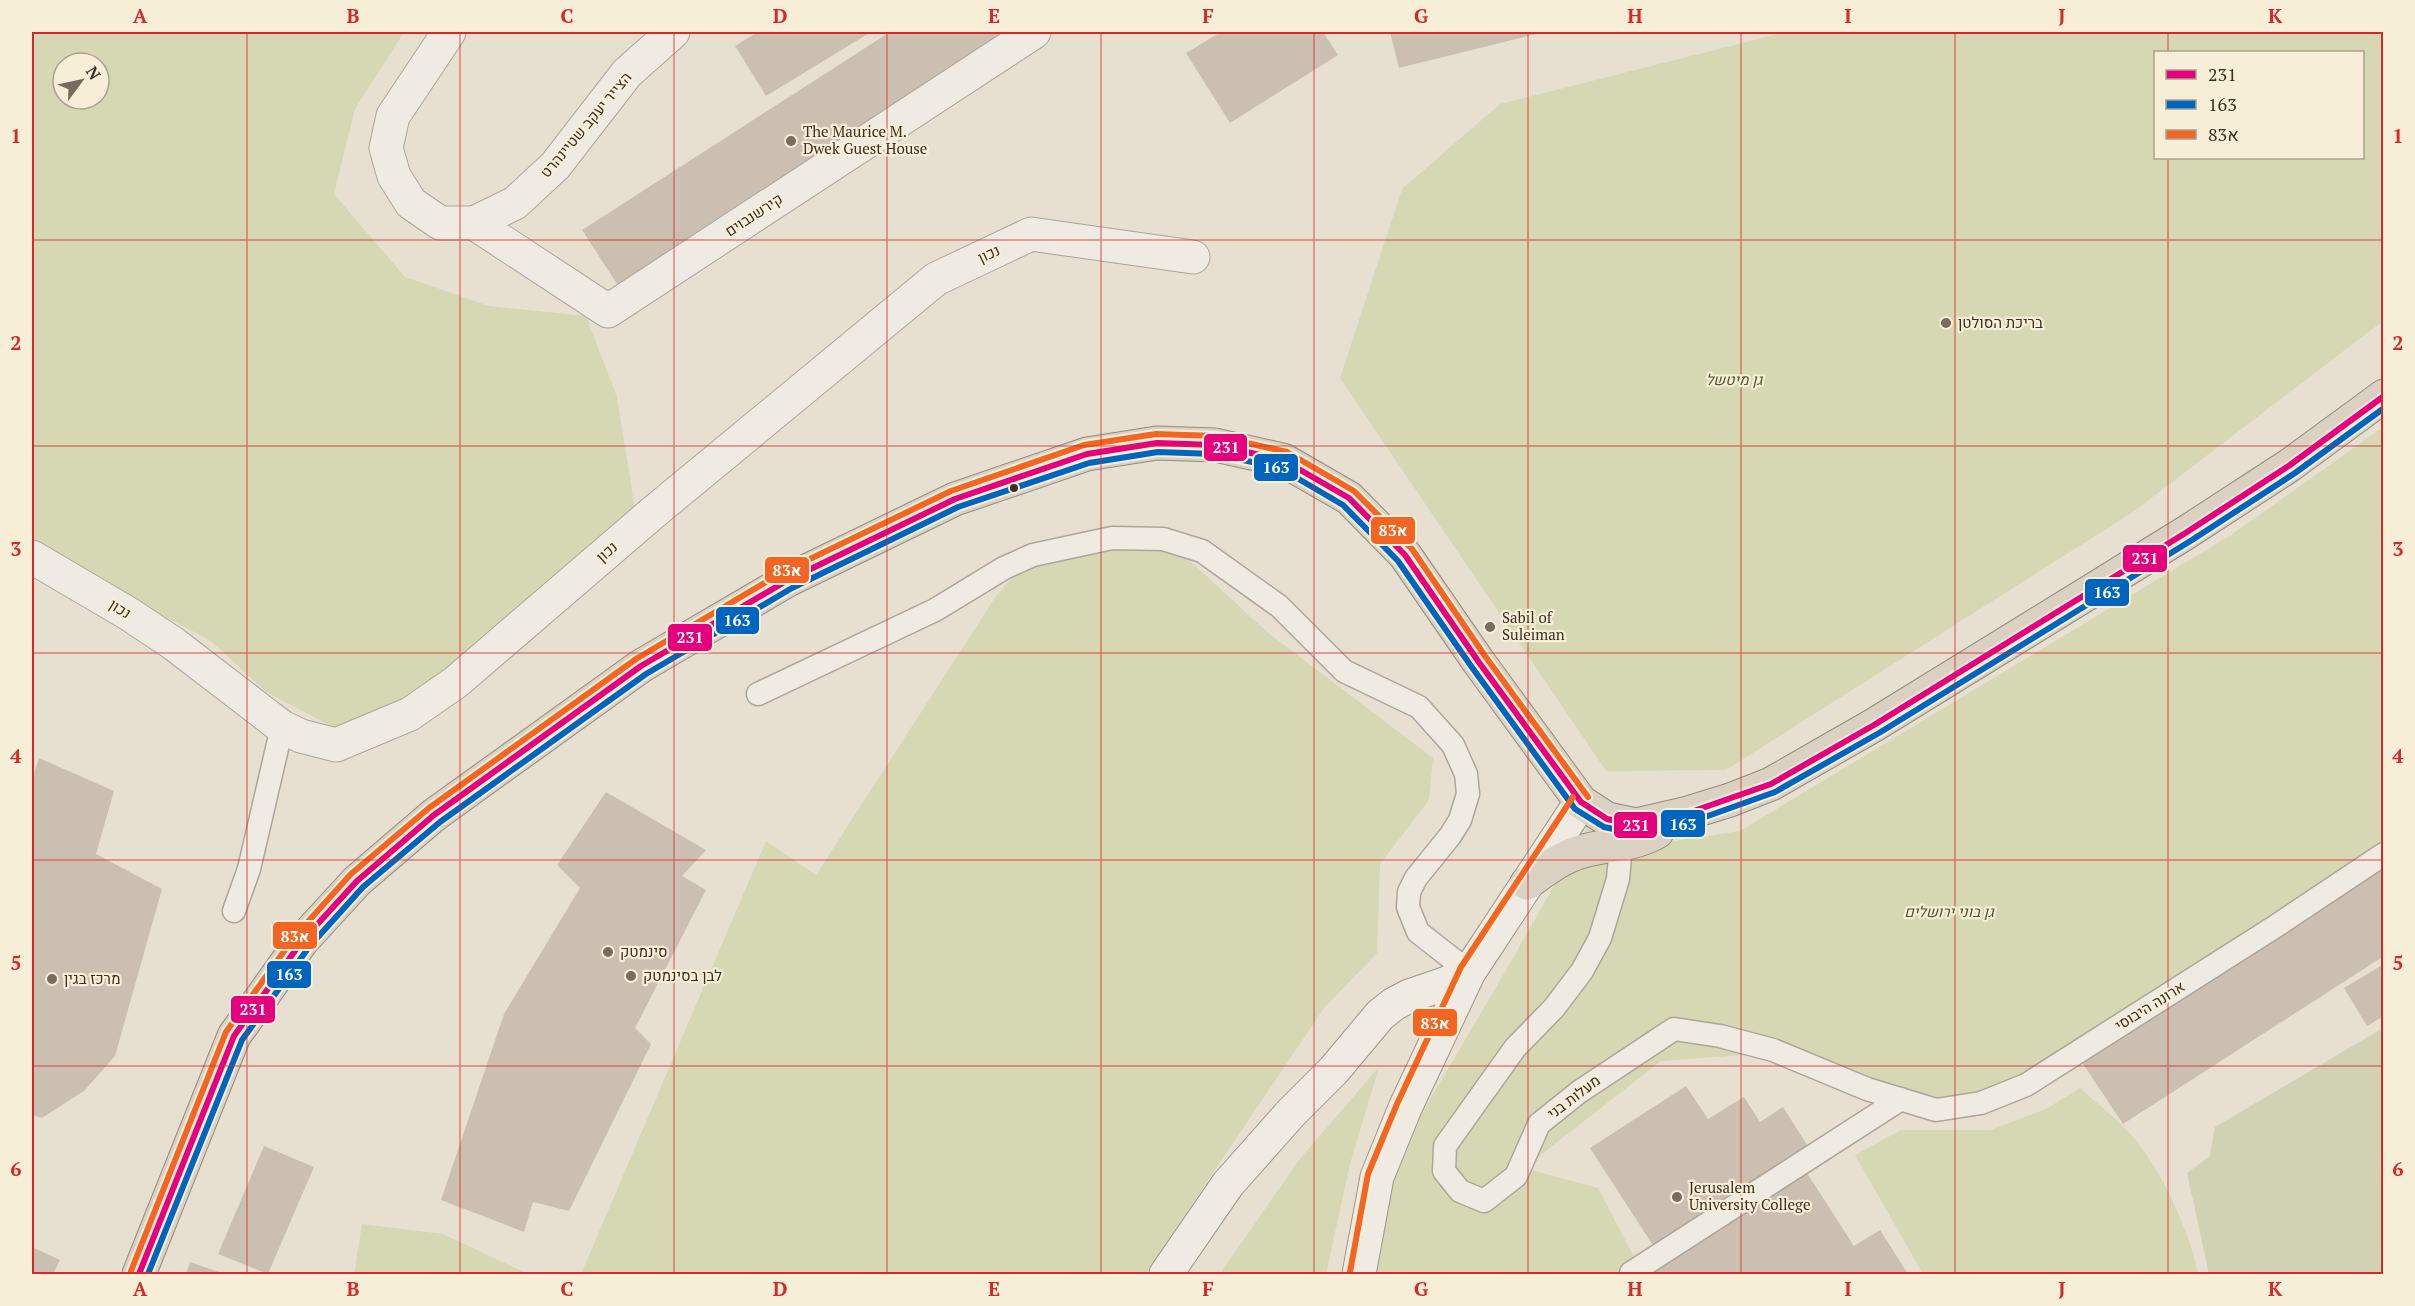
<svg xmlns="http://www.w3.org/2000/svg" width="2415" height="1306" viewBox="0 0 2415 1306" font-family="'PT Serif',Heebo,serif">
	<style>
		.green { fill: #d6d7b3; fill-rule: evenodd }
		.cemetery { fill: #d1d1b3 }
		.building { fill: #cbbfb2 }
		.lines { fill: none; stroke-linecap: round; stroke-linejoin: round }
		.lane-casing { stroke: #ada599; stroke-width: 25 }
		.street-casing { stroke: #ada599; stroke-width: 35 }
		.secondary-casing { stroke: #9c958a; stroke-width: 35 }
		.highway-casing { stroke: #928b80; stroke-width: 35 }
		.lane { stroke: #efebe3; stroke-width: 22 }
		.street { stroke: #efebe3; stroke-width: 33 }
		.secondary { stroke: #efebe3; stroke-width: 33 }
		.highway { stroke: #dad1c2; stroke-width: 33 }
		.bus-1-casing { stroke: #f7eed8; stroke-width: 10 }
		.bus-2-casing { stroke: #f7eed8; stroke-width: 10 }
		.bus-3-casing { stroke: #f7eed8; stroke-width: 10 }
		.bus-1 { stroke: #e5007d; stroke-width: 6 }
		.bus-2 { stroke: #0065bd; stroke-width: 6 }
		.bus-3 { stroke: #f26522; stroke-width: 6 }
		.grid { fill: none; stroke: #d62828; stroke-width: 1.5; stroke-opacity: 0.55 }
		.poi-dot { fill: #786c5e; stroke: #f7eed8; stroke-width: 2 }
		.bus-dot { fill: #3d2e20; stroke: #f7eed8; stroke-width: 2 }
		.labels { text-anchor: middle; stroke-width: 4.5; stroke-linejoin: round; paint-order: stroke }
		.street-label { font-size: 15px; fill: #3d2e20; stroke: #f7eed8 }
		.poi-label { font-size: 15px; fill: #3d2e20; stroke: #f7eed8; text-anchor: start }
		.park-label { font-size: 15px; font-style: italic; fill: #4d5a26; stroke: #f7eed8 }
		.line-badge { stroke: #f7eed8; stroke-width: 2 }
		.badge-label { font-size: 16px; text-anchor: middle; font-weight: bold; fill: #fff }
		.neatline { fill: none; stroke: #d62828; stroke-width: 2 }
		.grid-label { font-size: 20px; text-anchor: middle; font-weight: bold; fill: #d62828 }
	</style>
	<rect width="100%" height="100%" fill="#e7e0d1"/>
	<g class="green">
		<path d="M32,32h372l-49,77 -21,85 71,83 84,29 97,10 31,81 19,119 -156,134 -93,61 -52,17 -69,-36 -55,-51 -179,-95zM63,63h36v36h-36z"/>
		<path d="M1786,32h597v289l-250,191 -407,258 -120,1 -266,-393 62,-189 98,-85zM2362,52v106h-206v-106z"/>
		<path d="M2383,427v429l-365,224 -75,21 -173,-48 -109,8 -137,107 74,20 45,86h-274l29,-120 114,-194 75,-133 50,20 103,-16 491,-296z"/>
		<path d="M1135,547l30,3 21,7 81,75 166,126 -4,42 -49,64 -3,89 -53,55 -179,266h-564l185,-433 50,34 180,-279 22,-25 47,-17z"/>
		<path d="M1379,1067l-29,97 -24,110h-106l78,-113z"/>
		<path d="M2080,1088c17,16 38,31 54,50 28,33 56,94 64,136h-275l-68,-119 46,-25h89l56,-21z"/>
		<path d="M362,1224l81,10 85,40h-174z"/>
	</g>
	<path class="cemetery" d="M2383,1028v246h-174l-22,-101 23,-17 5,-29z"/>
	<g class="building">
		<path d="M758,32h113l-105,64 -31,-50z"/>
		<path d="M890,32h125l-396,255 -37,-57z"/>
		<path d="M1221,32h102l15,23 -108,68 -44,-70z"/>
		<path d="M1390,32h154l-145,36z"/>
		<path d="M39,758l75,33 -18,63 66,35 -47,167 -31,35 -42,27 -10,-3v-335z"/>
		<path d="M606,792l100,58 -24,26 24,14 -71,138 16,16 -82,167 -36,-9 -9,30 -83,-32 63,-186 76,-126 -23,-23z"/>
		<path d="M2381,868l3,4v84l-261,168 -42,-63z"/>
		<path d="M2384,964v52l-17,10 -23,-38z"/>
		<path d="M1686,1086l22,33 36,-22 16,25 23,-15 26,41 -155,99 -64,-99z"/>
		<path d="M264,1146l50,21 -46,107 -50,-20z"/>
		<path d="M1807,1173l47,73 26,-16 28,44h-255l-2,-2z"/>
		<path d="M32,1247l28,13 -7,14h-21z"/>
		<path d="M190,1262l35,12h-39z"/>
	</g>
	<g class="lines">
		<defs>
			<g id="lane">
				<path d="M758,694l177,-84 69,-42 29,-13 79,-17 51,1 39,12 77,55 65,65 75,36 34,38 13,29 2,20 -8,26 -10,16 -34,42 -7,14 -1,15 10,25 51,40"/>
				<path d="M1619,832l2,13 -3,34 -18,59 -18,33 -28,37 -39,40 -70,98 -1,25 16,20 24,10 32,-25 23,-52 40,-32 95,-63 46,7 53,14 94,39 69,21 45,-7 45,-18 250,-159 108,-72"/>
				<path d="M234,911l15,-42 33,-142"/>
				<path d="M1631,1273l270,-174"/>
			</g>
			<g id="street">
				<path d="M449,32l-56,84 -7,32 8,28 17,27 29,20h34l41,-20 40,-37 72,-93 46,-41"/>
				<path d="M474,223l134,88 426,-279"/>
				<path d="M32,557l97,57 45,30 108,83 19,9 35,9 74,-31 46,-32 199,-171 281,-232 95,-45 162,23"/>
			</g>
			<g id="secondary">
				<path d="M1166,1274l62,-90 63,-71 43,-43 46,-55 14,-11 15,-8 38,-13 22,-11"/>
				<path d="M1359,1274l18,-97 28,-69 64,-136 112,-170"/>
			</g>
			<g id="highway">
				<path d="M1527,883c17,-12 33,-25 53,-31 26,-8 53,-6 77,-20"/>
				<path d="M139,1274l95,-238 68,-95 55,-60 77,-66 207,-149 147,-86 167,-81 132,-45 70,-11 58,2 68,15 66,38 56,57 73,106 103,141 26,17 29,6 52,-12 42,-13 41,-16 103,-59 313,-193 103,-67 94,-69"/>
			</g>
		</defs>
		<use href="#lane" class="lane-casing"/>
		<use href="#street" class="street-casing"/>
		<use href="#secondary" class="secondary-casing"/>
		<use href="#highway" class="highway-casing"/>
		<use href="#lane" class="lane"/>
		<use href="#street" class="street"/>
		<use href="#secondary" class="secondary"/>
		<use href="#highway" class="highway"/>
		<defs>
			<path id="bus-1" d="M139,1274l95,-238 68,-95 55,-60 77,-66 207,-149 147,-86 167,-81 132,-45 70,-11 58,2 68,15 66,38 56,57 73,106 103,141 26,17 29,6 52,-12 83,-29 103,-59 313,-193 103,-67 94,-69"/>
			<path id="bus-2" d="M148,1274l94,-234 67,-93 54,-60 77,-65 206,-148 146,-86 166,-81 131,-44 69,-11 56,2 66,14 63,37 55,56 73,105 104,143 29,18 33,7 54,-12 84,-30 104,-59 313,-193 103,-67 89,-65"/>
			<g id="bus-3">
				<path d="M131,1271l95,-239 69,-96 56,-62 78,-66 207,-149 147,-87 168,-81 133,-46 72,-11 60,2 71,16 67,39 58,58 73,107 103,141"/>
				<path d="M1350,1272l18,-98 29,-70 64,-137 112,-170"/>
			</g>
		</defs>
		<use href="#bus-1" class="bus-1-casing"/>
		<use href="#bus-2" class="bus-2-casing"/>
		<use href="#bus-3" class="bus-3-casing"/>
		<use href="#bus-1" class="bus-1"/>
		<use href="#bus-2" class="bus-2"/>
		<use href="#bus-3" class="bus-3"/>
	</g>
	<path class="grid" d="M247,32v1242M460,32v1242M674,32v1242M887,32v1242M1101,32v1242M1314,32v1242M1528,32v1242M1741,32v1242M1955,32v1242M2168,32v20M2168,158v1116M32,240h2352M32,446h2352M32,653h2352M32,860h2352M32,1066h2352"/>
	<g class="poi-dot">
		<circle cx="791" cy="141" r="6"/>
		<circle cx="1946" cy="323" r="6"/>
		<circle cx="1490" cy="627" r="6"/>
		<circle cx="608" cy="952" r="6"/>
		<circle cx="631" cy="976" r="6"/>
		<circle cx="52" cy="979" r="6"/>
		<circle cx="1677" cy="1197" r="6"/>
	</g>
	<circle class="bus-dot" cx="1014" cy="488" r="5"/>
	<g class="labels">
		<g class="street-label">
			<text transform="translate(586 125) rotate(-50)" y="5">הצייר יעקב שטיינהרט</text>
			<text transform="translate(754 215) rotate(-33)" y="5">קירשנבוים</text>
			<text transform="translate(989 254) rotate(-25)" y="5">נכון</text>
			<text transform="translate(607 552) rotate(-41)" y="5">נכון</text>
			<text transform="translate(120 609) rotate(32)" y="5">נכון</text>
			<text transform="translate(2150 1006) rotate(-32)" y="5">ארונה היבוסי</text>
			<text transform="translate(1574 1097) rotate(-37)" y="5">מעלות בני</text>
		</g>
		<g class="poi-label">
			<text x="803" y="137">The Maurice M.<tspan x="803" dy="17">Dwek Guest House</tspan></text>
			<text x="1958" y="328">בריכת הסולטן</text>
			<text x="1502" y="623">Sabil of<tspan x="1502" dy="17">Suleiman</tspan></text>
			<text x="620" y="957">סינמטק</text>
			<text x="643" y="981">לבן בסינמטק</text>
			<text x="64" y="984">מרכז בגין</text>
			<text x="1689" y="1193">Jerusalem<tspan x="1689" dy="17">University College</tspan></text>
		</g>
		<g class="park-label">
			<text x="1734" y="385">גן מיטשל</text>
			<text x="1949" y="917">גן בוני ירושלים</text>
		</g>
	</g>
	<g class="line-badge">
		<rect x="1203" y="433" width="45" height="29" rx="6" fill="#e5007d"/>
		<rect x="1253" y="453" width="46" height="29" rx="6" fill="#0065bd"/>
		<rect x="1370" y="516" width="46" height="29" rx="6" fill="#f26522"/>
		<rect x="2122" y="544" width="46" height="29" rx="6" fill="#e5007d"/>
		<rect x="764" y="556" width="46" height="28" rx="6" fill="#f26522"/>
		<rect x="2084" y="578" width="46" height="29" rx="6" fill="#0065bd"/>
		<rect x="715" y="606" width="45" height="29" rx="6" fill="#0065bd"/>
		<rect x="667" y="623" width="46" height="29" rx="6" fill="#e5007d"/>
		<rect x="1660" y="809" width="46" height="29" rx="6" fill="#0065bd"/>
		<rect x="1613" y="811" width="45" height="28" rx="6" fill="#e5007d"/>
		<rect x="272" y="921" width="46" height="29" rx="6" fill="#f26522"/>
		<rect x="266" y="960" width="46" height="29" rx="6" fill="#0065bd"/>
		<rect x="230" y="995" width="46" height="29" rx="6" fill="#e5007d"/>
		<rect x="1412" y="1008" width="46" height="29" rx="6" fill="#f26522"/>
	</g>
	<g class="badge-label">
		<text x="1226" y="453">231</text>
		<text x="1276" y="473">163</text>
		<text x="1393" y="536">83א</text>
		<text x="2145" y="564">231</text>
		<text x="787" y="576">83א</text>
		<text x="2107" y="598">163</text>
		<text x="737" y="626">163</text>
		<text x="690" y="643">231</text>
		<text x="1683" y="830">163</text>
		<text x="1636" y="831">231</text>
		<text x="295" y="942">83א</text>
		<text x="289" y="980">163</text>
		<text x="253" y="1015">231</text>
		<text x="1435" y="1029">83א</text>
	</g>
	<rect width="2415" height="1306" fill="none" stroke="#f7eed8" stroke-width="66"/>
	<rect x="2154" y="51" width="210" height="108" fill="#f7eed8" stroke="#ada18e" stroke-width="1.5"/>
	<rect x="2166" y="70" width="30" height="9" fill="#e5007d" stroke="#ada18e" stroke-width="1.5"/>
	<text x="2208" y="81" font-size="18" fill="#3d2e20">231</text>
	<rect x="2166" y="100" width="30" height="9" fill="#0065bd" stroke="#ada18e" stroke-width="1.5"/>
	<text x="2208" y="111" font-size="18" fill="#3d2e20">163</text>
	<rect x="2166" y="130" width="30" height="9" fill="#f26522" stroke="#ada18e" stroke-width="1.5"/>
	<text x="2208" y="141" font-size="18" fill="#3d2e20">83א</text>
	<g transform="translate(81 81) rotate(57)"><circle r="28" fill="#f7eed8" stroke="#ada18e" stroke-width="1.5"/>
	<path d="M0-4.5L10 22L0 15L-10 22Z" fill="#786c5e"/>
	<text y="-9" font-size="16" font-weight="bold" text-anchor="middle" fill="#3d2e20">N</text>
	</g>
	<rect x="33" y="33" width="2349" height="1240" class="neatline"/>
	<g class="grid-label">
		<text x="140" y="23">A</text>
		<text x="353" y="23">B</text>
		<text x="567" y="23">C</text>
		<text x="780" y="23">D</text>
		<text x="994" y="23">E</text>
		<text x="1208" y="23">F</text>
		<text x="1421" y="23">G</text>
		<text x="1635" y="23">H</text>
		<text x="1848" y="23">I</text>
		<text x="2062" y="23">J</text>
		<text x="2275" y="23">K</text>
		<text x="16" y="143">1</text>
		<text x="2398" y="143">1</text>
		<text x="16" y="350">2</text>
		<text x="2398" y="350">2</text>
		<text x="16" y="556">3</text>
		<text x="2398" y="556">3</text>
		<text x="16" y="763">4</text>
		<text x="2398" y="763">4</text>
		<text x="16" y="970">5</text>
		<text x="2398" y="970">5</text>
		<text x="16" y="1176">6</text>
		<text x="2398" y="1176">6</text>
		<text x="140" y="1296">A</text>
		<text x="353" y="1296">B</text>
		<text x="567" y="1296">C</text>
		<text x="780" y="1296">D</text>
		<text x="994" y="1296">E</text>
		<text x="1208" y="1296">F</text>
		<text x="1421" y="1296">G</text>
		<text x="1635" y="1296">H</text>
		<text x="1848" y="1296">I</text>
		<text x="2062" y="1296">J</text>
		<text x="2275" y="1296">K</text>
	</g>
</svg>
